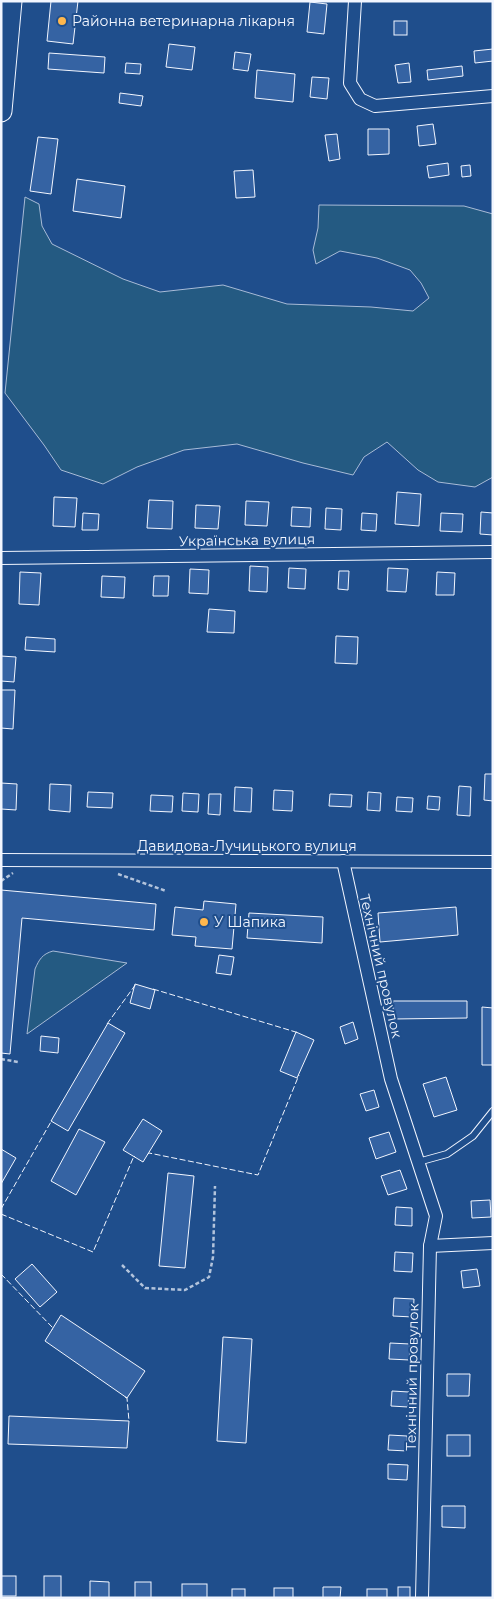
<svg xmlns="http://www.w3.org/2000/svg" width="494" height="1599" viewBox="0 0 494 1599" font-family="Montserrat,sans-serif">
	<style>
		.green { fill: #245a82; stroke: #a8bbd7 }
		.building { fill: #3563a3; stroke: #f2f6ff }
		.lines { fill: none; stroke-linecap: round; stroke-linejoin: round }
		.lane-casing { stroke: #f2f6ff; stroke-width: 8 }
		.street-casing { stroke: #f2f6ff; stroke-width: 14 }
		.primary-casing { stroke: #f2f6ff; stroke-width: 23 }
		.path { stroke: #b3c4dc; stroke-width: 2.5; stroke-dasharray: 4 2.5; stroke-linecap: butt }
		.lane { stroke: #1f4e8c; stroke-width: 6 }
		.street { stroke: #1f4e8c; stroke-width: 12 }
		.primary { stroke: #1f4e8c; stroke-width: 21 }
		.fence { stroke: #f2f6ff; stroke-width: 1; stroke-dasharray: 6 2.5; stroke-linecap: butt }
		.poi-dot { fill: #ffb74d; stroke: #1f4e8c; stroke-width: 2 }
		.labels { text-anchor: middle; stroke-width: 4; stroke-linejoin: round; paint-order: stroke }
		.poi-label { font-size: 14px; fill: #f2f6ff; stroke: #1f4e8c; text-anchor: start }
		.street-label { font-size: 14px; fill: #f2f6ff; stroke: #1f4e8c }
	</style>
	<rect width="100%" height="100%" fill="#1f4e8c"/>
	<g class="green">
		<path d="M25,197l14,7 3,22 10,18 71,35 37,13 63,-7 64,19 84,3 42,4 16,-13 -8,-15 -11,-13 -33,-12 -37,-7 -24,13 -3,-14 5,-22 1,-23 145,1 29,8v263l-18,10 -37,-5 -20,-12 -31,-28 -23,15 -11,18 -50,-12 -66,-19 -53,6 -47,17 -34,17 -42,-14 -17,-25 -39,-52z"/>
		<path d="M53,951l74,12 -100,71 8,-65c4,-9 7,-15 18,-18z"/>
	</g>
	<g class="building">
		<path d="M51,1h27l-5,43 -26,-3z"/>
		<path d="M310,2l17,2 -3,30 -17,-2z"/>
		<rect x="394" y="21" width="13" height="14"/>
		<path d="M169,44l26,3 -3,23 -26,-3z"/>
		<path d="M493,49v12l-18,2 -1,-12z"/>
		<path d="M235,52l16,2 -3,17 -15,-2z"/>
		<path d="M49,53l56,4 -1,16 -56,-4z"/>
		<path d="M126,63l15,1 -1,10 -15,-1z"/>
		<path d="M409,63l2,19 -13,1 -3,-18z"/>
		<path d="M462,66l1,10 -35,4 -1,-10z"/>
		<path d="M257,70l38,4 -2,28 -38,-4z"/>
		<path d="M312,77l17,1 -2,21 -17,-2z"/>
		<path d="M120,93l23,3 -2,10 -22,-3z"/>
		<path d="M433,124l3,20 -17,2 -2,-20z"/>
		<path d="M368,129h21v25l-21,1z"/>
		<path d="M337,134l3,25 -11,2 -4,-26z"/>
		<path d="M38,137l20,2 -7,55 -21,-3z"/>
		<path d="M448,163l1,12 -20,3 -2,-12z"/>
		<path d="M470,165l1,11 -9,1 -1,-11z"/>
		<path d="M253,170l2,27 -19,1 -2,-27z"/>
		<path d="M77,179l48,7 -4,32 -48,-7z"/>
		<path d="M397,492l24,2 -2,32 -24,-2z"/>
		<path d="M54,497l23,1 -2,29 -22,-1z"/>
		<path d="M149,500l24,1 -1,28 -25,-1z"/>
		<path d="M246,501l23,1 -2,24 -22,-1z"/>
		<path d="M196,505l24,1 -2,23 -23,-1z"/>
		<path d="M292,507l19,1 -1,19 -19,-1z"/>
		<path d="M326,508l16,1 -1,21 -16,-1z"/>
		<path d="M481,512l12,1v22l-13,-1z"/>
		<path d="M83,513l16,1 -1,16h-16z"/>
		<path d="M362,513l15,1 -1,17 -15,-1z"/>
		<path d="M441,513l22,1 -1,18 -22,-1z"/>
		<path d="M250,566l18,1 -1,25 -18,-1z"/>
		<path d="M289,568l17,1 -1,20 -17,-1z"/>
		<path d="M388,568l20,1 -2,23 -19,-1z"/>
		<path d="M190,569l19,1 -1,24 -19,-1z"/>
		<path d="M339,571h10l-1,19 -10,-1z"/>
		<path d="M20,572l21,1 -2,32 -20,-1z"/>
		<path d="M437,572l18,1 -1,22h-18z"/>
		<path d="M102,576l23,1 -1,21 -23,-1z"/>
		<path d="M154,576h15l-1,20h-15z"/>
		<path d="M209,609l26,2 -1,22 -27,-1z"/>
		<path d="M336,636l22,1 -1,27 -22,-1z"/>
		<path d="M26,637l29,2v13l-30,-2z"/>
		<path d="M1,656l15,1 -2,25 -13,-1z"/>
		<path d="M1,690h14l-2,39 -12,-1z"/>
		<path d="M485,774h8v27l-9,-1z"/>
		<path d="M1,783l16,1 -1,26 -15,-1z"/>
		<path d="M50,784l21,1 -1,27 -21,-2z"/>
		<path d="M459,786l12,1 -1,29 -13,-1z"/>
		<path d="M235,787l17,1 -1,24 -17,-1z"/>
		<path d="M274,790l19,1 -1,20 -19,-1z"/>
		<path d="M88,792l25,1 -1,15 -25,-1z"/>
		<path d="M368,792l13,1 -1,18 -13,-1z"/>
		<path d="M183,793l16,1 -1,18 -16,-1z"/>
		<path d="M209,794h12l-1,21 -12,-1z"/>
		<path d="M330,794l22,1 -1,12 -22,-1z"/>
		<path d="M151,795l22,1 -1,16 -22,-1z"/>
		<path d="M428,796l12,1 -1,13 -12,-1z"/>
		<path d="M397,797l16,1 -1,14 -16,-1z"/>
		<path d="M1,890l155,14 -2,26 -132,-12 -12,136 -9,-1z"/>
		<path d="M204,901l32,3 -4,45 -37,-3 1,-9 -24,-2 3,-28 28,3z"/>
		<path d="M456,907l2,28 -78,7 -2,-29z"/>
		<path d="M249,913l74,4 -1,26 -75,-5z"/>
		<path d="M219,955l15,2 -3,18 -15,-2z"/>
		<path d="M135,984l20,6 -5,19 -20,-6z"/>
		<path d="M393,1001h74v17l-74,1z"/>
		<path d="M482,1007l11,1v57h-11z"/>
		<path d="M353,1022l5,17 -13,5 -5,-17z"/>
		<path d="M108,1023l17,10 -57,98 -17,-10z"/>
		<path d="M296,1032l18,8 -17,38 -17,-7z"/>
		<path d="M41,1036l18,2 -1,15 -18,-2z"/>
		<path d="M446,1077l11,33 -23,7 -11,-33z"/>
		<path d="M374,1090l5,17 -13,4 -6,-17z"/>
		<path d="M143,1119l19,12 -19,31 -20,-12z"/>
		<path d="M79,1129l26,13 -29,53 -25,-14z"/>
		<path d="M389,1132l7,20 -20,7 -7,-21z"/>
		<path d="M1,1149l15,9 -15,26z"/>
		<path d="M400,1170l7,19 -19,6 -7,-19z"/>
		<path d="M168,1173l26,3 -9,92 -26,-2z"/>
		<path d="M490,1200l1,17 -19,1 -1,-17z"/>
		<path d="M396,1207l16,1v18l-17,-1z"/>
		<path d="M395,1252l18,1 -1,19 -18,-1z"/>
		<path d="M32,1264l25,28 -17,15 -25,-28z"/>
		<path d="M477,1269l3,17 -17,2 -2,-17z"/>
		<path d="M394,1298l20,1 -1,18 -20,-1z"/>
		<path d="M61,1315l84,56 -18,27 -82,-57z"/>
		<path d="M223,1337l29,2 -6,104 -29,-2z"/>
		<path d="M390,1343l20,1v16l-21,-1z"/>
		<path d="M447,1374h23l-1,22h-22z"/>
		<path d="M392,1391l17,1 -1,15 -17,-1z"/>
		<path d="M9,1416l120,5 -2,27 -119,-4z"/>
		<path d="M389,1435l18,1v15l-19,-1z"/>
		<rect x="447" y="1435" width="23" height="21"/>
		<path d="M388,1464l20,1 -1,15 -19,-1z"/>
		<path d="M442,1506h23v22l-23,-1z"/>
		<rect x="1" y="1576" width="15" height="20"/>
		<rect x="44" y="1576" width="17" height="22"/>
		<path d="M90,1581l19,1v16h-19z"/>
		<rect x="135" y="1582" width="16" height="16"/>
		<rect x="182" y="1584" width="25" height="14"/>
		<path d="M323,1587h18l-1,11h-17z"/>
		<rect x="398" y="1587" width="12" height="11"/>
		<rect x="274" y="1588" width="19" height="10"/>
		<rect x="232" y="1589" width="13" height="9"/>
		<rect x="367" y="1589" width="20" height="9"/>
	</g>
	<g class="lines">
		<defs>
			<path id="lane" d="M418,1162l29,-8 26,-18 20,-25"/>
			<g id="street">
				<path d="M355,1l-5,82 10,16 15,7 118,-10"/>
				<path d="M1,558l492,-6"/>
				<path d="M1,860l492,2"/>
				<path d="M343,861l48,218 45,137 -6,30 -8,352"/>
				<path d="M430,1246l63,-3"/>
			</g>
			<path id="primary" d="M1,111l10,-110"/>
		</defs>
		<use href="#lane" class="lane-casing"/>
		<use href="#street" class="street-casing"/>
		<use href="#primary" class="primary-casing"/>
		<g class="path">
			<path d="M118,874l48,17"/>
			<path d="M1,881l12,-8"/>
			<path d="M1,1059l17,3"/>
			<path d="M122,1265l23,23 40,2 24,-13 4,-20 2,-71"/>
		</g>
		<use href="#lane" class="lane"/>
		<use href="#street" class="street"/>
		<use href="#primary" class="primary"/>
		<g class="fence">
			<path d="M153,989l146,44"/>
			<path d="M107,1024l29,-40"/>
			<path d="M147,1155l2,-2 109,22 41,-100"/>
			<path d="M1,1209l51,-89"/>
			<path d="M1,1214l92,38 41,-96 1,1"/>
			<path d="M1,1274l52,54 -1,2"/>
			<path d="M125,1397l2,1 2,23"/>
		</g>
	</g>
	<g class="poi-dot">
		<circle cx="62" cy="21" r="5"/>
		<circle cx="204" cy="922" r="5"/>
	</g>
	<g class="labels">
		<g class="poi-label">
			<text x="72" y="26">Районна ветеринарна лікарня</text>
			<text x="214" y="927">У Шапика</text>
		</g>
		<g class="street-label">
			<text transform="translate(247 540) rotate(-1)" y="5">Українська вулиця</text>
			<text x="247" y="851">Давидова-Лучицького вулиця</text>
			<text transform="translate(381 966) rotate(77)" y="5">Технічний провулок</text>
			<text transform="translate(412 1377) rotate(-89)" y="5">Технічний провулок</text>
		</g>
	</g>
	<rect width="494" height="1599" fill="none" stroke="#f2f6ff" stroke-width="5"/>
</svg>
